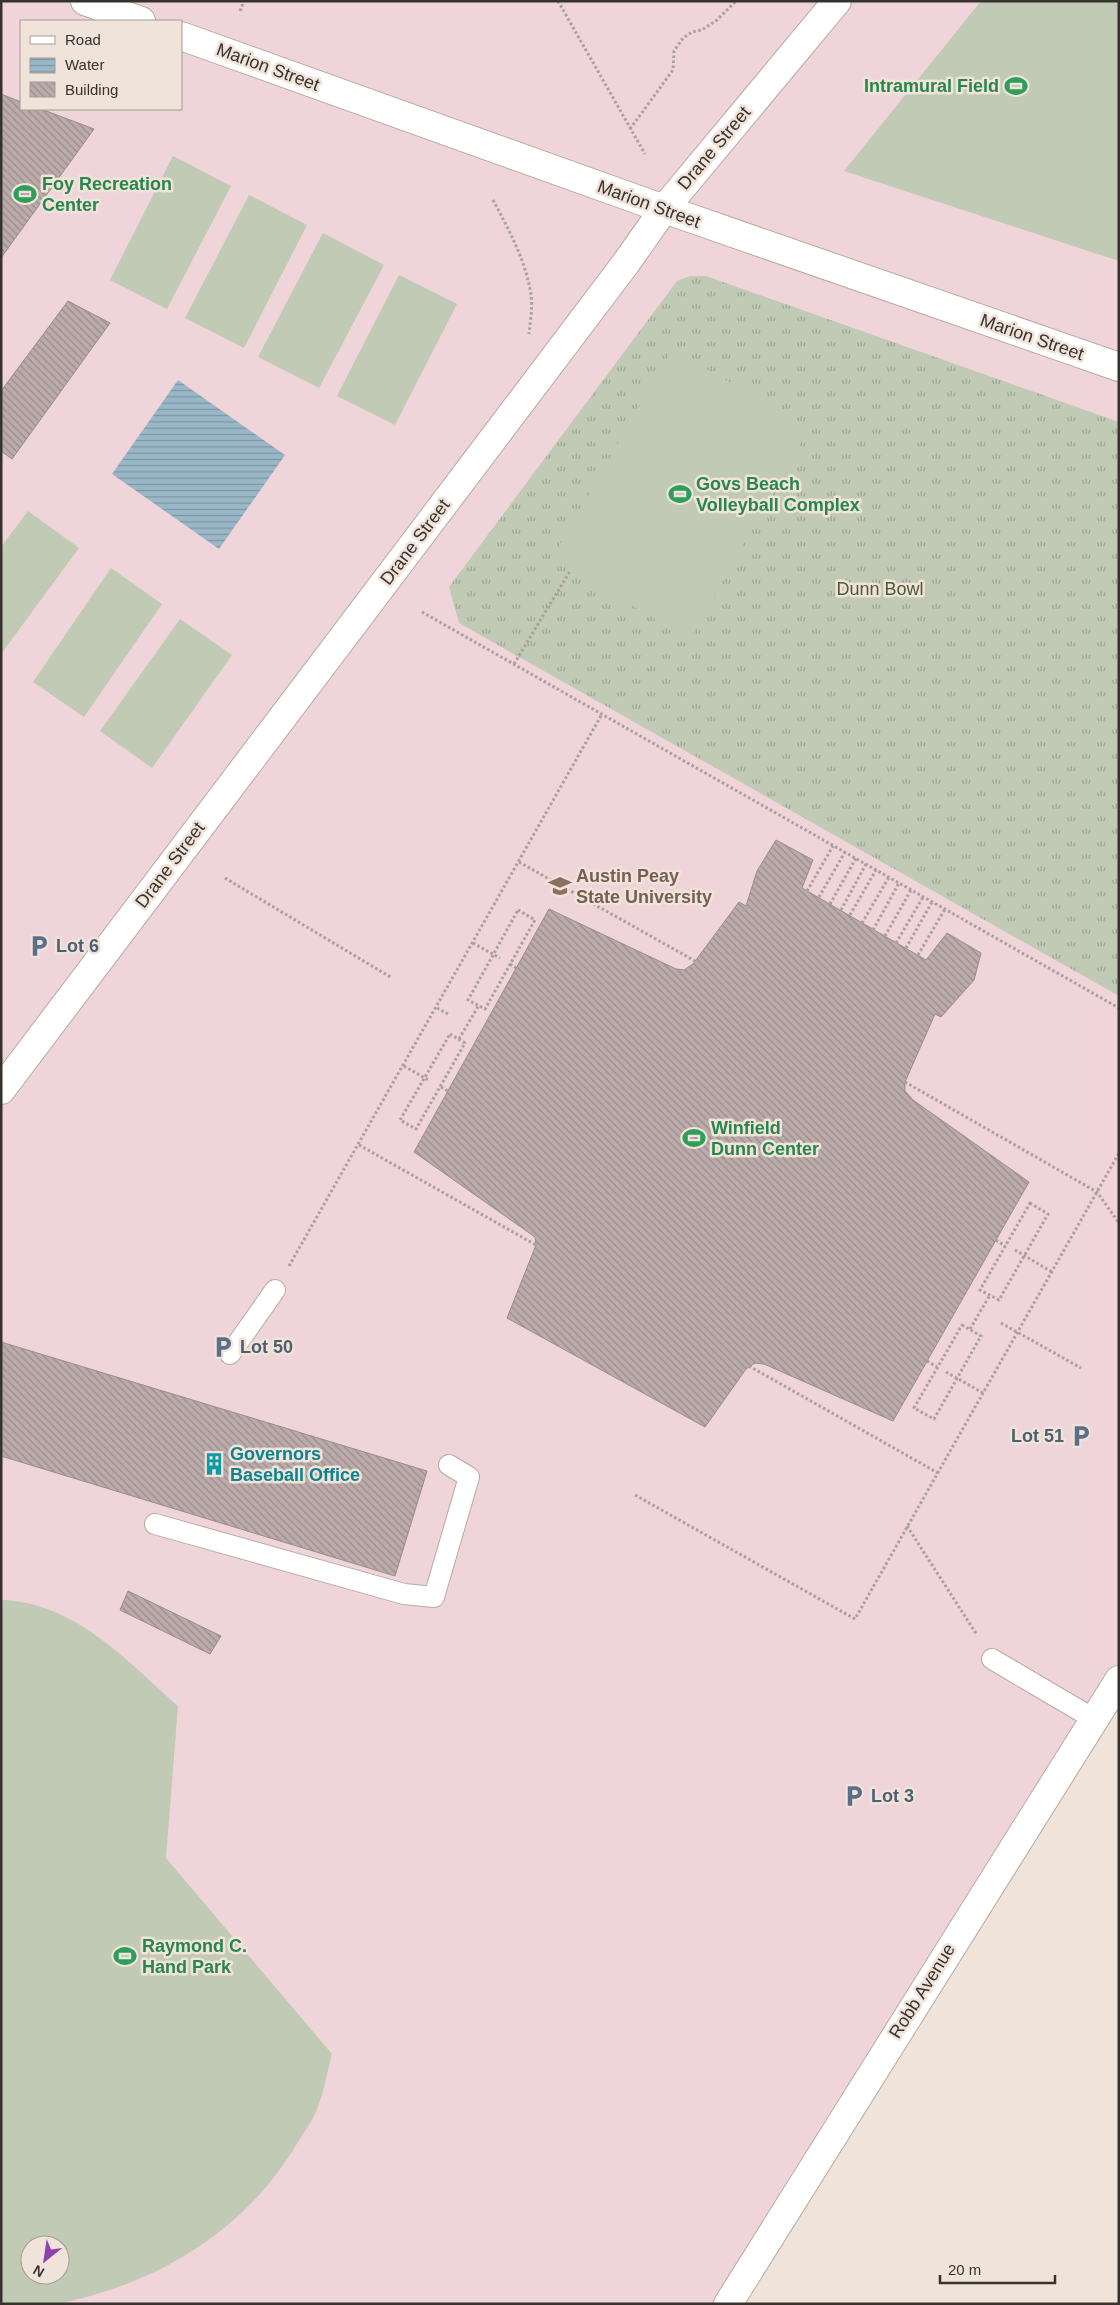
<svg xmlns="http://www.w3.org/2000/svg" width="1120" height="2305" viewBox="0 0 1120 2305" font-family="Helvetica,sans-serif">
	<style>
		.education { fill: #efd4d9; fill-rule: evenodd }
		.grass { fill: url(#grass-tufts) }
		.garden { fill: #c0cab5; fill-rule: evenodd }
		.water { fill: url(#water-rules) }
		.building { fill: url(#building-back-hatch); stroke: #9b8b8a }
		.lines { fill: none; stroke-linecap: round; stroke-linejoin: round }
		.lane-casing { stroke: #b7aba2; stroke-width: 22 }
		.street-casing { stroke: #b7aba2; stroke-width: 30 }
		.primary-casing { stroke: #b7aba2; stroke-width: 30 }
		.path { stroke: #aaa098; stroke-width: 3; stroke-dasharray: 2.5 2.5; stroke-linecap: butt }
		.lane { stroke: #fff; stroke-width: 20 }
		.street { stroke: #fff; stroke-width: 28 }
		.primary { stroke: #fff; stroke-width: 28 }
		.labels { text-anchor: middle; stroke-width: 5; stroke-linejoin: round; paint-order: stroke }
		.street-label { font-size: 18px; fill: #37322e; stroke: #f0e3d9 }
		.leisure-label { font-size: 18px; font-weight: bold; fill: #27864d; stroke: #f0e3d9; text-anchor: start }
		.park-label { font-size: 18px; fill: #4a5c30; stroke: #f0e3d9 }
		.education-label { font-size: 18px; font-weight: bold; fill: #785e54; stroke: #f0e3d9; text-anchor: start }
		.service-label { font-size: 18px; font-weight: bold; fill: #4e5e75; stroke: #f0e3d9; text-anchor: start }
		.culture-label { font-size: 18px; font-weight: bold; fill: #0d838f; stroke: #f0e3d9; text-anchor: start }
	</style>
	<defs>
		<pattern id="grass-tufts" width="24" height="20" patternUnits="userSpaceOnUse" patternTransform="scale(1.25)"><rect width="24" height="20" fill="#c0cab5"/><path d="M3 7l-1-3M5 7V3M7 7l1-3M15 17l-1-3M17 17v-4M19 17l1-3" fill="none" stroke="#9da594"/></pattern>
		<pattern id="water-rules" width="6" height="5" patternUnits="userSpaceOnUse" patternTransform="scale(1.25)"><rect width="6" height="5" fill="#99b7c7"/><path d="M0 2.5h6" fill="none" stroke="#7e95a2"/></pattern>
		<pattern id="building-back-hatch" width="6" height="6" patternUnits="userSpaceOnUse" patternTransform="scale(1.25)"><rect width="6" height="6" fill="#bbabaa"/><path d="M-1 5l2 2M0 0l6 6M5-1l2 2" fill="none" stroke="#998c8b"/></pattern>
	</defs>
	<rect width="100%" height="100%" fill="#f0e3d9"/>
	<path class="education" d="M1,1h1118v1663l-407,640h-711zM21,21h160v88h-160zM30,2245h30v30h-30z"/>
	<path class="grass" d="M690,276h16l413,146v574l-660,-373 -10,-36 228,-306z"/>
	<g class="garden">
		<path d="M981,1h138v260l-275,-90z"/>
		<path d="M173,156l58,30 -64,123 -57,-29z"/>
		<path d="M249,195l58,30 -63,123 -59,-30z"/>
		<path d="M323,233l61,32 -65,123 -61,-31z"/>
		<path d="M399,275l58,29 -62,121 -58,-29z"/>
		<path d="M672,349l137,79 -119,211 -138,-80z"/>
		<path d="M28,511l51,37 -78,106v-107z"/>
		<path d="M111,568l51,36 -78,113 -51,-35z"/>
		<path d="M180,619l52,36 -80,113 -52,-37z"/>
		<path d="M1,1600c74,2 126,61 177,106l-12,152 166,196c-5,18 -8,38 -15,55 -4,12 -13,23 -19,33 -52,88 -138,140 -236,161 -19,2 -42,1 -61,1zM30,2245h30v30h-30z"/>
	</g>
	<path class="water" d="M178,380l107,75 -66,94 -107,-75z"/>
	<g class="building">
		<path d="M1,94l20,8v7h20l53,20 -93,129z"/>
		<path d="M68,301l42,22 -98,136 -11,-8v-60z"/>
		<path d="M776,840l37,20 -11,28 124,72 21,-27 34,20 -7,27 -33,37 -6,-3 -30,68v9l8,9 116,82 -136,239 -129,-57 -9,-1 -9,6 -41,58 -198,-109 29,-73 -1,-8 -121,-85 135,-243 127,60 8,1 9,-6 46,-62 7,4 11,-35z"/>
		<path d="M1,1342l426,129 -32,105 -394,-120z"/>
		<path d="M128,1591l93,45 -11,18 -90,-44z"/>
	</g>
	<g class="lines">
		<defs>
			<g id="lane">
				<path d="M230,1354l45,-64"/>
				<path d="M155,1524l249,70 30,3 35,-120 -20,-12"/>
				<path d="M992,1659l102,60"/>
			</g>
			<g id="street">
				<path d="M1,1090l625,-827 38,-54 173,-208"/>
				<path d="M728,2304l391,-624"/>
			</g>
			<g id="primary">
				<path d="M85,1l56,20"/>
				<path d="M181,36l483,173 455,158"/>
			</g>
		</defs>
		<use href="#lane" class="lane-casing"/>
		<use href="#street" class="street-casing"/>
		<use href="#primary" class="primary-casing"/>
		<g class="path">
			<path d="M558,1l87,153"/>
			<path d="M240,11l4,-10"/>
			<path d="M630,129l43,-59 1,-19 9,-13 9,-6 10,-2 15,-10 19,-19"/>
			<path d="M493,200c16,30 33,61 38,95 2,12 -1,27 -2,39"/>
			<path d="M422,612l697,396"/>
			<path d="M514,664l56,-93"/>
			<path d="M519,862l176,99"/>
			<path d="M225,878l167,100"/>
			<path d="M807,891l26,-45"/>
			<path d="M819,897l26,-45"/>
			<path d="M830,904l26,-46"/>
			<path d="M518,910l17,10 -50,89 -17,-9z"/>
			<path d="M841,910l25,-46"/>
			<path d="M850,915l26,-45"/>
			<path d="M862,923l27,-46"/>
			<path d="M873,930l26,-47"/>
			<path d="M885,936l26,-46"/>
			<path d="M473,943l27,15"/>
			<path d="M896,943l27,-46"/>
			<path d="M906,948l26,-46"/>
			<path d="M918,955l27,-46"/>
			<path d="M510,964l6,4"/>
			<path d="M437,1008l13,7"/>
			<path d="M450,1034l15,9 -49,86 -16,-9z"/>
			<path d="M459,1039l20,-34"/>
			<path d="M404,1066l26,15"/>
			<path d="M905,1082l192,110 22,31"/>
			<path d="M441,1087l7,4"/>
			<path d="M359,1145l177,100"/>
			<path d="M1030,1203l18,11 -49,86 -19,-10z"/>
			<path d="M996,1240l9,6"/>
			<path d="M1015,1250l37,22"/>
			<path d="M289,1266l313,-552"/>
			<path d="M1001,1323l80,45"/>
			<path d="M962,1325l19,11 -47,83 -20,-11z"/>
			<path d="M970,1329l20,-34"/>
			<path d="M927,1361l10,6"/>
			<path d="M749,1366l189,107"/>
			<path d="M946,1372l37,21"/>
			<path d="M635,1495l220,124 264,-466"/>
			<path d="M907,1526l70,109"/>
		</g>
		<use href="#lane" class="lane"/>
		<use href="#street" class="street"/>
		<use href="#primary" class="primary"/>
	</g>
	<defs>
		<symbol id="stadium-bare" viewBox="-9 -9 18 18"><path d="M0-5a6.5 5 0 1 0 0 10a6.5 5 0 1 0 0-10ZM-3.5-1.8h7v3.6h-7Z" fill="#2e9e5b" stroke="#f0e3d9" stroke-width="2.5" paint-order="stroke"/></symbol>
		<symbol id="university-bare" viewBox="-9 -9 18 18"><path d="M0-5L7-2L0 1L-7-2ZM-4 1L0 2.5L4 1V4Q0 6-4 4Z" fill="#8d6e63" stroke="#f0e3d9" stroke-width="2.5" paint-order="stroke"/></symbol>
		<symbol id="parking-bare" viewBox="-9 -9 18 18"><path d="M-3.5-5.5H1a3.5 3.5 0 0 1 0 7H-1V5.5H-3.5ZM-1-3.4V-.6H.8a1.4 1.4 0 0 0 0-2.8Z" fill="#5c6f8a" stroke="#f0e3d9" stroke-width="2.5" paint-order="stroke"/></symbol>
		<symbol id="building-bare" viewBox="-9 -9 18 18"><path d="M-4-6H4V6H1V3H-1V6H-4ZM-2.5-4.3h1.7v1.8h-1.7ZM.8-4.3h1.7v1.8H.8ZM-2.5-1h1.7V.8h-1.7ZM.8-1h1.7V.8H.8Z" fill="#0f9aa8" stroke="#f0e3d9" stroke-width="2.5" paint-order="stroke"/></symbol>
	</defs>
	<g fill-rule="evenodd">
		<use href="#stadium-bare" x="1000" y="70" width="32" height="32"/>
		<use href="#stadium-bare" x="9" y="178" width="32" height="32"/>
		<use href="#stadium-bare" x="664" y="478" width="32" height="32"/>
		<use href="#university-bare" x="544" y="870" width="32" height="32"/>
		<use href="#parking-bare" x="23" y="930" width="32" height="32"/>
		<use href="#stadium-bare" x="678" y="1122" width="32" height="32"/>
		<use href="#parking-bare" x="207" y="1331" width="32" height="32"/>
		<use href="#parking-bare" x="1065" y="1420" width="32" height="32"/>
		<use href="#building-bare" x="198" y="1448" width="32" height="32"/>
		<use href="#parking-bare" x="838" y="1780" width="32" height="32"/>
		<use href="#stadium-bare" x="109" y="1940" width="32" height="32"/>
	</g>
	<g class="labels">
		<g class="street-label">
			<text transform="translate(268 67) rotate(20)" y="6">Marion Street</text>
			<text transform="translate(714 148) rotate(-50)" y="6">Drane Street</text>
			<text transform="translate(649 204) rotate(20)" y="6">Marion Street</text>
			<text transform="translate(1032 337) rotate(19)" y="6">Marion Street</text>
			<text transform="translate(415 542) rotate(-53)" y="6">Drane Street</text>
			<text transform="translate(170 865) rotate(-53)" y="6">Drane Street</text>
			<text transform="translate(922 1991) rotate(-58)" y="6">Robb Avenue</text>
		</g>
		<g class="leisure-label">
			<text x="999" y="92" text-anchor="end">Intramural Field</text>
			<text x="42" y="190">Foy Recreation<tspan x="42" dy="21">Center</tspan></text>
			<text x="696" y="490">Govs Beach<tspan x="696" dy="21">Volleyball Complex</tspan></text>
			<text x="711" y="1134">Winfield<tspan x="711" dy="21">Dunn Center</tspan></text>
			<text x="142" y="1952">Raymond C.<tspan x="142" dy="21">Hand Park</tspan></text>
		</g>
		<g class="park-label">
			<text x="880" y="595">Dunn Bowl</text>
		</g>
		<g class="education-label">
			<text x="576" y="882">Austin Peay<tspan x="576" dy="21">State University</tspan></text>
		</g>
		<g class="service-label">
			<text x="56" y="952">Lot 6</text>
			<text x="240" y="1353">Lot 50</text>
			<text x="1064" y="1442" text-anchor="end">Lot 51</text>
			<text x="871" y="1802">Lot 3</text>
		</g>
		<g class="culture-label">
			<text x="230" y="1460">Governors<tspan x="230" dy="21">Baseball Office</tspan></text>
		</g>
	</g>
	<rect width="1120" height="2305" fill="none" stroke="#37322e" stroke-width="5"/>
	<rect x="20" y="20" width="162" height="90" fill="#f0e3d9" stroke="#a69c95"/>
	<rect x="30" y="36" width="25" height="8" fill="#ffffff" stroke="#a69c95"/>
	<text x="65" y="45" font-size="15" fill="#37322e">Road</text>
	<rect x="30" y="58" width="25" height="15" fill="url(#water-rules)" stroke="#a69c95"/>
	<text x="65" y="70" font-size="15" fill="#37322e">Water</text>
	<rect x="30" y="82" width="25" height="15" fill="url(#building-back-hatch)" stroke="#a69c95"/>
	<text x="65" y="95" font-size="15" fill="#37322e">Building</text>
	<g transform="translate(45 2260) rotate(210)"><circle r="24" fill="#f0e3d9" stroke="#a69c95"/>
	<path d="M0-4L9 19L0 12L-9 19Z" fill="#9340af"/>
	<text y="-8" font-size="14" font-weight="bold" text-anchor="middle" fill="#37322e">N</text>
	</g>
	<path d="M940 2275v8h115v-8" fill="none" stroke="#37322e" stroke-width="2.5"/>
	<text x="948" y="2275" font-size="15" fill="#37322e" stroke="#f0e3d9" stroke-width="4" paint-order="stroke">20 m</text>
</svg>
